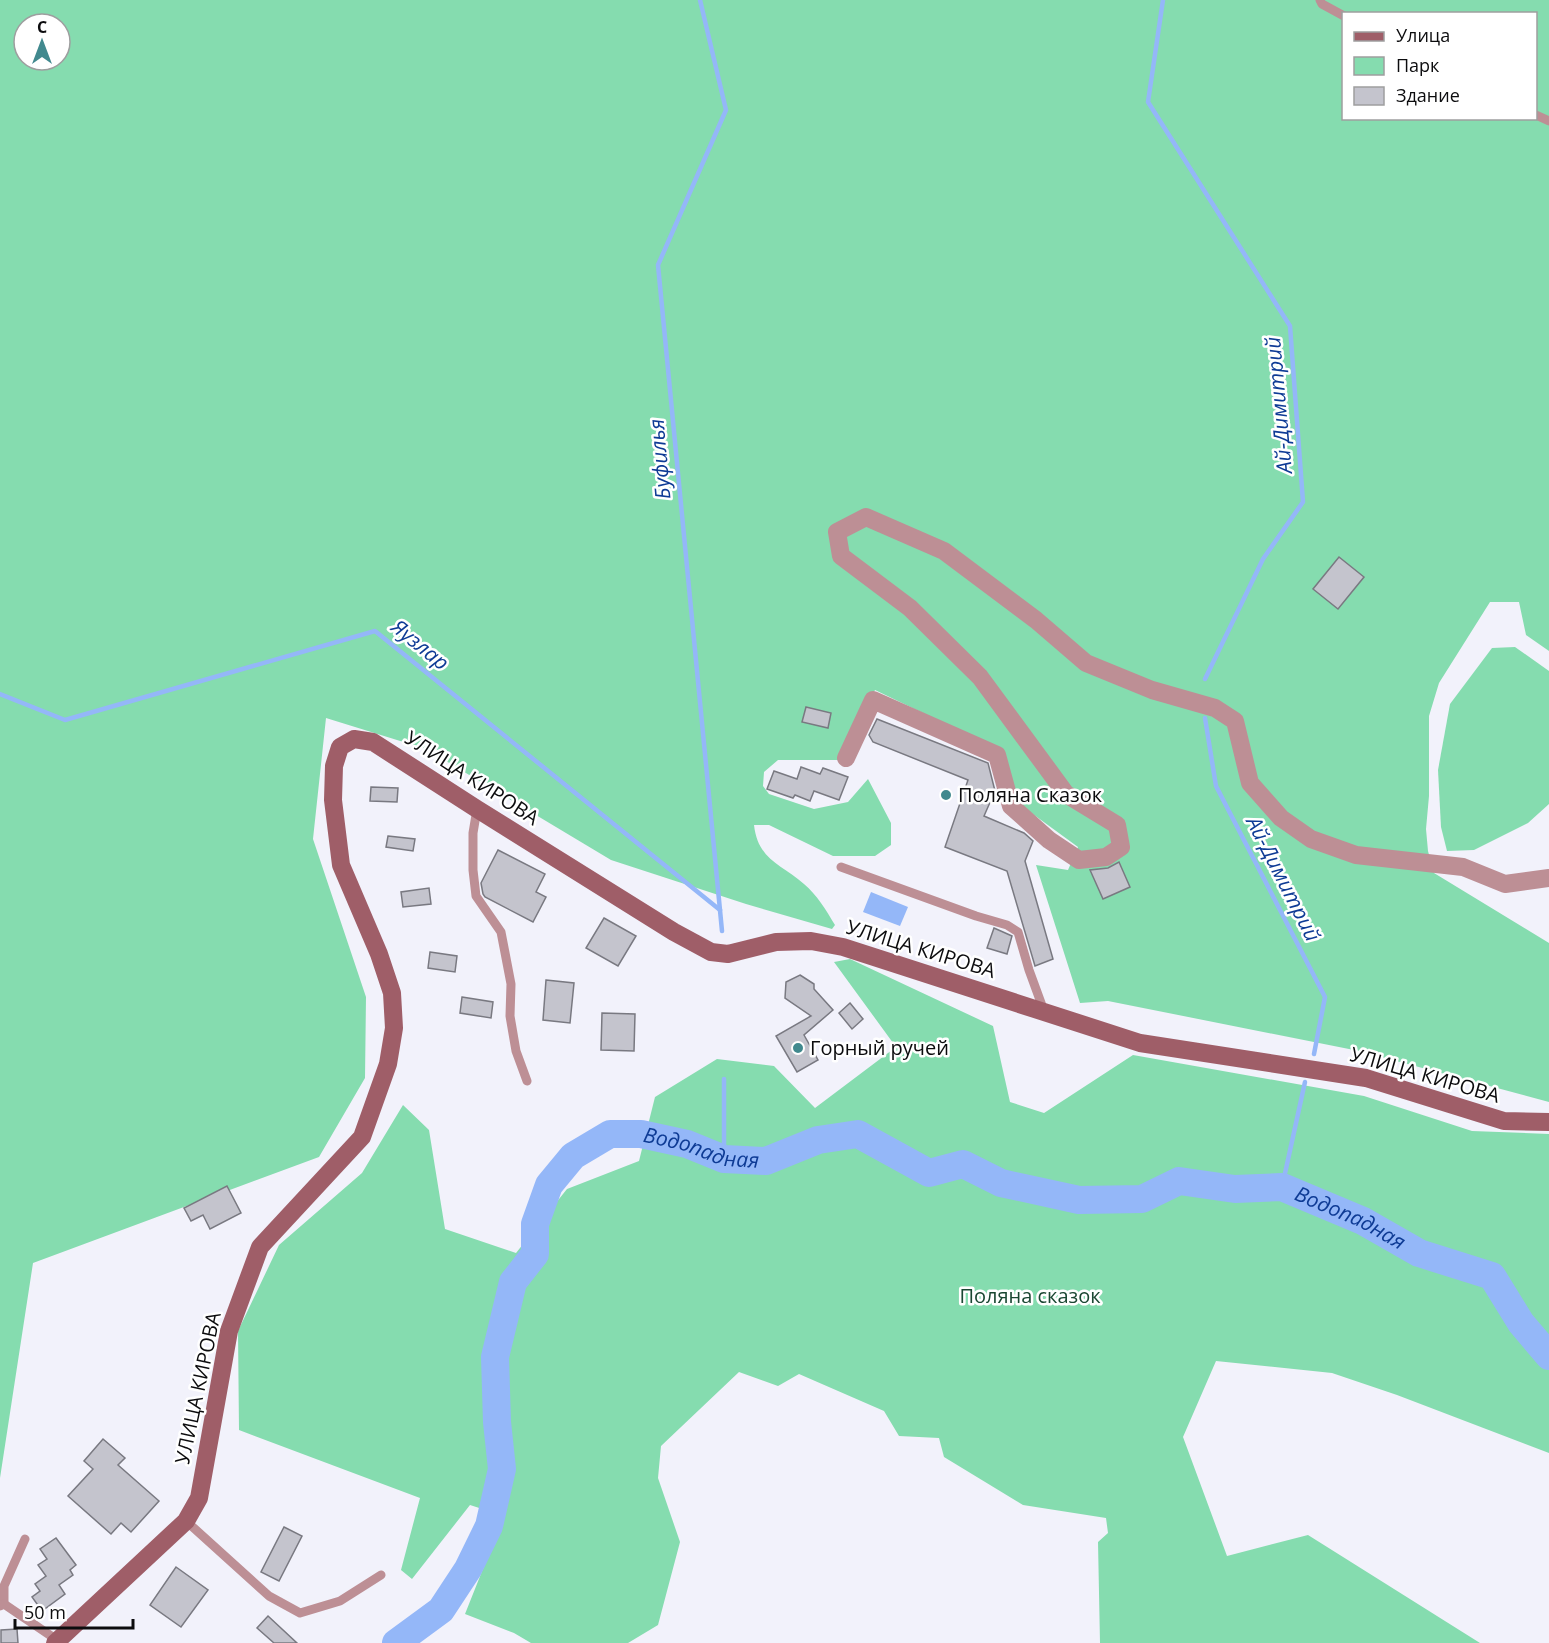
<svg xmlns="http://www.w3.org/2000/svg" width="1549" height="1643" viewBox="0 0 1549 1643" font-family="'Open Sans',sans-serif">
	<style>
		.green { fill: #85dcaf; fill-rule: evenodd }
		.water { fill: #94b7f8 }
		.lines { fill: none; stroke-linecap: round; stroke-linejoin: round }
		.stream { stroke: #94b7f8; stroke-width: 4.5 }
		.river { stroke: #94b7f8; stroke-width: 28 }
		.building { fill: #c4c4cd; stroke: #797981; stroke-width: 1.5 }
		.lane { stroke: #bd8f95; stroke-width: 9 }
		.street { stroke: #bd8f95; stroke-width: 18 }
		.secondary { stroke: #9f5e68; stroke-width: 18 }
		.poi-dot { fill: #41898e; stroke: #fff; stroke-width: 2 }
		.labels { text-anchor: middle; stroke-width: 5; stroke-linejoin: round; paint-order: stroke }
		.street-label { font-size: 20px; fill: #0c0c0e; stroke: #fff }
		.poi-label { font-size: 20px; fill: #0c0c0e; stroke: #fff; text-anchor: start }
		.park-label { font-size: 20px; fill: #1a4732; stroke: #fff }
		.water-label { font-size: 21px; font-style: italic; fill: #0e3b95; stroke: #fff }
	</style>
	<rect width="100%" height="100%" fill="#f2f2fb"/>
	<g class="green">
		<path d="M0,0h1549v651l-23,-16 -7,-33h-29l-51,81 -10,33v80l-3,33 2,22 6,22 115,70v159l-190,-51 -251,-50 -28,2 -44,-138 32,5 10,-23 -63,-46 -15,-51 -125,-60 -34,70h-63l-14,12 -1,14 6,8 45,15 34,-7 20,-23 23,44v22l-16,11h-42l-64,-31h-15c4,35 27,39 50,59 13,11 22,26 31,41l-3,4 -86,-25 -135,-44 -185,-111 -100,-31 -13,121 53,158 -1,81 -46,79 -286,106 -33,215zM1344,14h192v104h-192zM24,24h36v36h-36z"/>
		<path d="M1515,647l34,24v133l-21,19 -54,27 -27,1 -6,-24 -3,-57 12,-66 42,-56z"/>
		<path d="M850,959l143,67 17,76 34,11 89,-58 231,41 108,35 77,3v319l-152,-58 -65,-22 -116,-12 -33,76 44,119 81,-21 172,108h-380l-2,-101 10,-9 -2,-15 -83,-13 -79,-48 -5,-19 -40,-2 -15,-25 -85,-37 -21,12 -39,-14 -78,74 -3,32 22,64 -22,83 -30,18h-97l-17,-10 -49,-19 39,-98 -34,-11 -58,74 -11,-9 19,-72 -181,-68 -1,-99 41,-86 83,-72 41,-68 26,25 16,99 71,24 51,-64 72,-28 16,-64 62,-38 57,7 41,42 81,-61 -62,-85z"/>
	</g>
	<path class="water" d="M871,892l37,15 -8,19 -37,-14z"/>
	<g class="lines">
		<g class="stream">
			<path d="M700,0l26,110 -68,155 64,666"/>
			<path d="M1163,0l-15,102 142,224 13,176 -40,57 -58,120"/>
			<path d="M0,694l65,26 310,-89 345,279"/>
			<path d="M1205,718l11,68 109,211 -11,57"/>
			<path d="M724,1159v-80"/>
			<path d="M1282,1187l23,-105"/>
		</g>
		<path class="river" id="s1" d="M396,1643l45,-33 27,-41 21,-43 13,-57 -5,-47 -2,-65 18,-75 22,-28v-30l14,-39 24,-29 37,-22h31l46,10 37,15 42,2 52,-21 40,-6 71,39 34,-9 38,19 78,17 63,-1 37,-18 56,8 47,-2 81,34 56,32 73,23 29,47 28,33"/>
	</g>
	<g class="building">
		<path d="M1339,557l25,20 -26,32 -25,-20z"/>
		<path d="M806,707l25,6 -3,15 -26,-6z"/>
		<path d="M877,719l111,44 7,28 -11,25 40,17 9,8 -8,20 28,98 -18,7 -28,-95 -62,-24 23,-67 -95,-38 -4,-7z"/>
		<path d="M801,767l19,7 3,-6 25,9 -9,23 -25,-9 -4,10 -15,-6 -2,3 -26,-9 7,-18 23,8z"/>
		<path d="M371,787l27,1 -1,14 -27,-1z"/>
		<path d="M388,836l27,3 -2,12 -27,-4z"/>
		<path d="M498,850l47,24 -9,18 10,5 -13,25 -48,-25 -2,-3 -2,-11z"/>
		<path d="M1119,862l11,25 -27,12 -13,-29 18,-2z"/>
		<path d="M429,888l2,16 -28,3 -2,-15z"/>
		<path d="M604,918l32,18 -18,30 -32,-18z"/>
		<path d="M994,928l18,8 -5,18 -20,-6z"/>
		<path d="M430,952l27,4 -2,16 -27,-4z"/>
		<path d="M800,975l14,9v5l19,21 -29,25 14,25 -21,12 -21,-36 35,-20 -26,-18 1,-16z"/>
		<path d="M546,980l28,3 -4,40 -27,-3z"/>
		<path d="M462,997l31,5 -2,16 -31,-5z"/>
		<path d="M850,1003l13,16 -11,10 -13,-16z"/>
		<path d="M602,1013l33,1 -1,37 -33,-1z"/>
		<path d="M227,1186l14,27 -31,16 -7,-14 -12,6 -7,-13z"/>
		<path d="M103,1439l22,19 -7,7 41,36 -28,31 -10,-9 -10,11 -43,-38 25,-27 -9,-8z"/>
		<path d="M284,1527l18,9 -23,45 -18,-9z"/>
		<path d="M56,1538l20,27 -6,5 3,5 -14,10 6,9 -23,17 -10,-14 8,-6 -5,-7 11,-8 -8,-11 9,-6 -7,-10z"/>
		<path d="M176,1567l32,23 -27,37 -31,-22z"/>
		<path d="M268,1616l29,27h-23l-17,-15z"/>
		<path d="M17,1629l1,14h-17v-13z"/>
	</g>
	<g class="lines">
		<g class="lane">
			<path d="M1320,0l2,4 22,12"/>
			<path d="M1536,115l13,6"/>
			<path d="M477,809l-4,24v37l3,26 25,36 10,52 -1,32 6,35 11,30"/>
			<path d="M841,867l135,49 31,9 11,7 11,38 15,41"/>
			<path d="M186,1521l83,75 31,17 40,-12 41,-26"/>
			<path d="M4,1604v-18l21,-47"/>
			<path d="M0,1606l4,-2 53,36"/>
		</g>
		<path class="street" d="M846,758l27,-58 124,55 14,51 38,34 30,20 27,-3 15,-10 -4,-22 -51,-31 -86,-117 -70,-69 -69,-52 -4,-24 29,-15 78,34 92,69 50,43 66,27 63,18 20,13 15,62 31,35 30,21 45,16 107,12 42,17 44,-6"/>
		<path class="secondary" d="M55,1643l131,-122 13,-23 30,-167 31,-84 102,-110 26,-73 6,-36 -2,-35 -13,-39 -38,-89 -8,-65 1,-34 6,-19 14,-8 19,3 104,67 197,123 37,20 17,2 48,-12 35,-1 32,6 297,96 226,35 138,43 45,1"/>
	</g>
	<g class="poi-dot">
		<circle cx="946" cy="795" r="6"/>
		<circle cx="798" cy="1048" r="6"/>
	</g>
	<g class="labels">
		<g class="street-label">
			<text transform="translate(472 778) rotate(33)" y="7">УЛИЦА КИРОВА</text>
			<text transform="translate(921 949) rotate(17)" y="7">УЛИЦА КИРОВА</text>
			<text transform="translate(1425 1075) rotate(16)" y="7">УЛИЦА КИРОВА</text>
			<text transform="translate(198 1388) rotate(-78)" y="7">УЛИЦА КИРОВА</text>
		</g>
		<g class="poi-label">
			<text x="958" y="802">Поляна Сказок</text>
			<text x="810" y="1055">Горный ручей</text>
		</g>
		<g class="park-label">
			<text x="1030" y="1303">Поляна сказок</text>
		</g>
		<g class="water-label">
			<text transform="translate(1279 405) rotate(-95)" y="7">Ай-Димитрий</text>
			<text transform="translate(660 459) rotate(-95)" y="7">Буфилья</text>
			<text transform="translate(420 645) rotate(39)" y="7">Яузлар</text>
			<text transform="translate(1283 879) rotate(63)" y="7">Ай-Димитрий</text>
			<text dy="7" stroke="none"><textPath href="#s1" startOffset="682">Водопадная</textPath></text>
			<text dy="7" stroke="none"><textPath href="#s1" startOffset="1366">Водопадная</textPath></text>
		</g>
	</g>
	<rect x="1342" y="12" width="195" height="108" fill="#ffffff" stroke="#9e9e9f" stroke-width="1.5"/>
	<rect x="1354" y="32" width="30" height="9" fill="#9f5e68" stroke="#9e9e9f" stroke-width="1.5"/>
	<text x="1396" y="42" font-size="18" fill="#0c0c0e">Улица</text>
	<rect x="1354" y="57" width="30" height="18" fill="#85dcaf" stroke="#9e9e9f" stroke-width="1.5"/>
	<text x="1396" y="72" font-size="18" fill="#0c0c0e">Парк</text>
	<rect x="1354" y="87" width="30" height="18" fill="#c4c4cd" stroke="#9e9e9f" stroke-width="1.5"/>
	<text x="1396" y="102" font-size="18" fill="#0c0c0e">Здание</text>
	<g transform="translate(42 42)"><circle r="28" fill="#ffffff" stroke="#9e9e9f" stroke-width="1.5"/>
	<path d="M0-4.5L10 22L0 15L-10 22Z" fill="#41898e"/>
	<text y="-9" font-size="16" font-weight="bold" text-anchor="middle" fill="#0c0c0e">С</text>
	</g>
	<path d="M15 1619v9h118v-9" fill="none" stroke="#0c0c0e" stroke-width="3"/>
	<text x="24" y="1619" font-size="18" fill="#0c0c0e" stroke="#ffffff" stroke-width="4.5" paint-order="stroke">50 m</text>
</svg>
